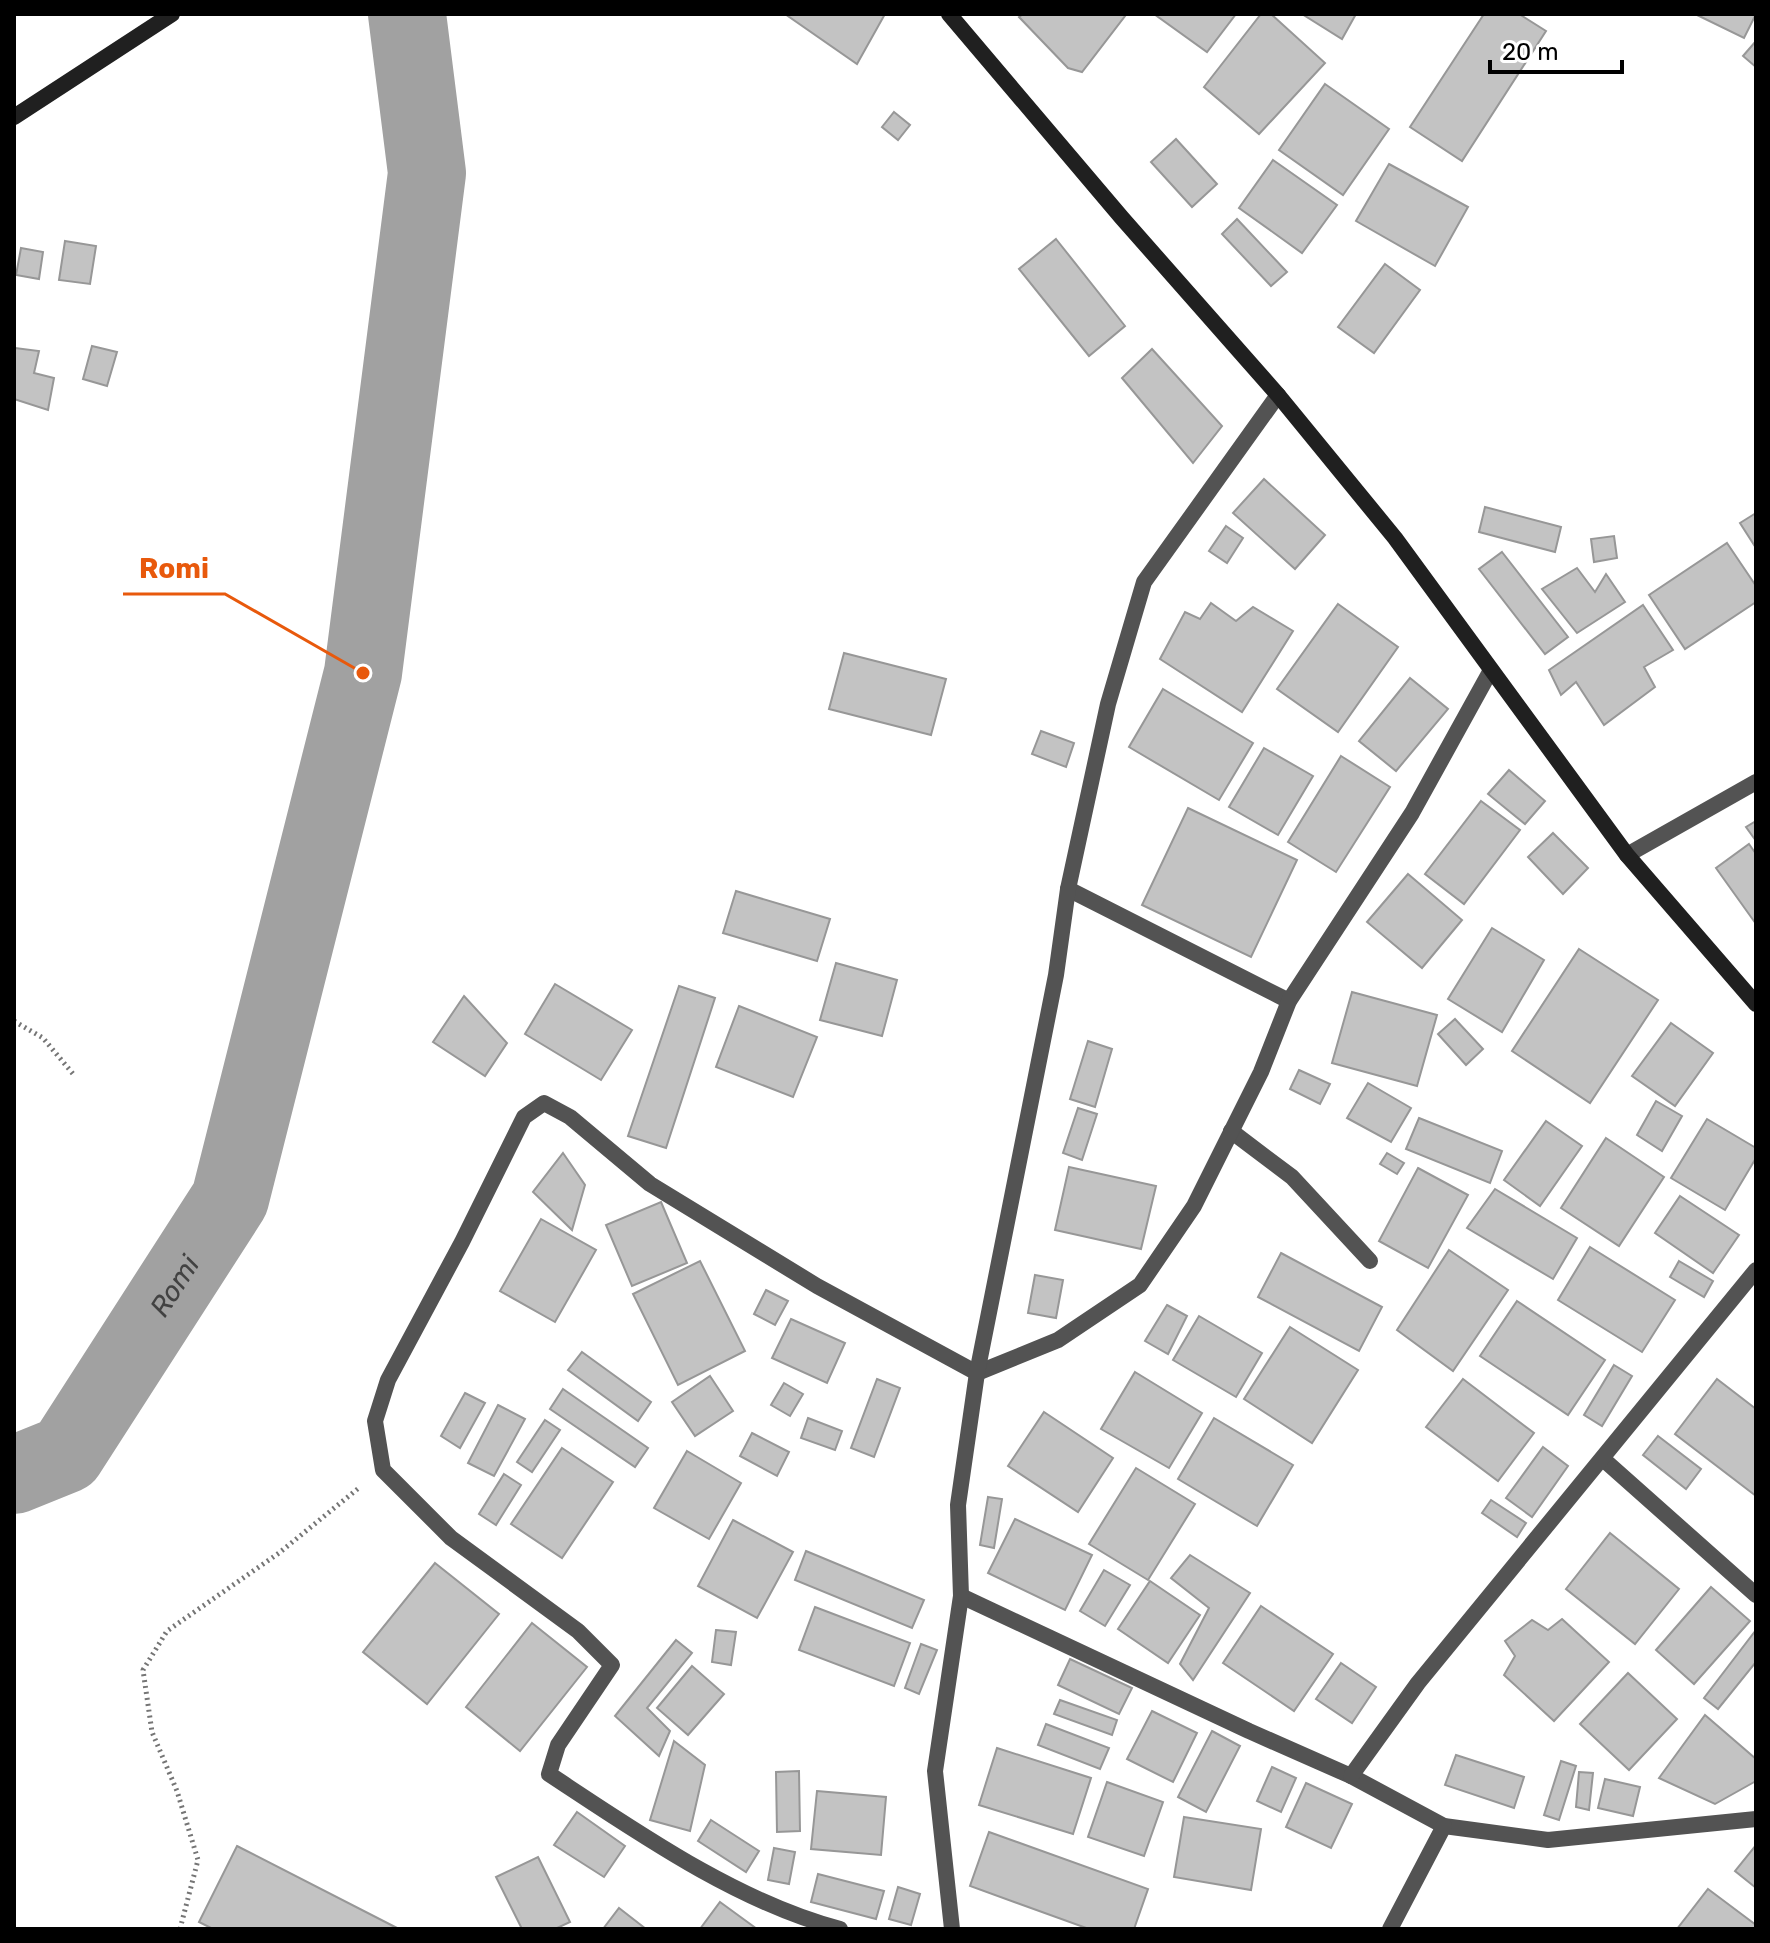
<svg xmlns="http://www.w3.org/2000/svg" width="1770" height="1943" viewBox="0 0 1770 1943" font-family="Rubik,sans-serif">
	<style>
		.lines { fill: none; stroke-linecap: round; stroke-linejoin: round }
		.river { stroke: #a1a1a1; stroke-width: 78 }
		.building { fill: #c3c3c3; stroke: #979797; stroke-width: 2 }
		.path { stroke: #757575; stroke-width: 5; stroke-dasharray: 2 4; stroke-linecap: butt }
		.street { stroke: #535353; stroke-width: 16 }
		.secondary { stroke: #202020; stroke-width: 16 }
		.labels { text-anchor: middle; stroke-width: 6; stroke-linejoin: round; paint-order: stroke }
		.water-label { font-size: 28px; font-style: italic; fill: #424242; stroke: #fff }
		.leader { fill: none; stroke: #e8590c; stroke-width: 3 }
		.callout-dot { fill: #e8590c; stroke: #fff; stroke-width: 3 }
		.callout-label { font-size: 28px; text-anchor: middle; font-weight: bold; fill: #e8590c; stroke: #fff; stroke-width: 6; stroke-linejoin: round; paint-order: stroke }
	</style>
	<rect width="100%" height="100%" fill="#fff"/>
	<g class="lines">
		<path class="river" id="s1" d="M14,1475l52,-21 164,-255 133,-526 64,-500 -20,-159"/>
	</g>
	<g class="building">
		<path d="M785,14h100l-28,50z"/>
		<path d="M1023,14h100l2,2 -43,56 -14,-4 -49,-51z"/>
		<path d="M1154,14h82l-29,38z"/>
		<path d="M1261,14h10l54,49 -66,71 -55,-47z"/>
		<path d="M1302,14h54l-14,25z"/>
		<path d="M1484,14h35l27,17 -84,130 -52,-34z"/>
		<path d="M1695,14h61l-12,24z"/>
		<path d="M1756,41v26l-13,-11z"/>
		<path d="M1325,84l64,45 -46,66 -64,-45z"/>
		<path d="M894,112l16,13 -12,15 -16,-13z"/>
		<path d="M1176,139l41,45 -25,23 -41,-45z"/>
		<path d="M1273,160l64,45 -35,48 -63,-45z"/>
		<path d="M1389,164l79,43 -33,59 -79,-45z"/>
		<path d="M1237,219l50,53 -16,14 -49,-52z"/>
		<path d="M1056,239l69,87 -36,30 -70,-87z"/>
		<path d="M65,241l31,5 -6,38 -31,-4z"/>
		<path d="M21,248l22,4 -4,27 -23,-4z"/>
		<path d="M1385,264l35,26 -46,63 -36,-26z"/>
		<path d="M92,346l25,6 -10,34 -24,-7z"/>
		<path d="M15,348l24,3 -5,22 20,5 -6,32 -34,-11z"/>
		<path d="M1152,349l70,77 -29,37 -71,-85z"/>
		<path d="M1264,479l61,56 -30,34 -62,-56z"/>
		<path d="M1485,507l76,20 -6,25 -76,-20z"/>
		<path d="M1756,513v35l-16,-25z"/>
		<path d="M1226,526l17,12 -16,25 -18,-12z"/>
		<path d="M1614,536l3,22 -23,4 -3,-23z"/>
		<path d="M1727,543l29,43v16l-71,47 -36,-54z"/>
		<path d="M1502,552l66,85 -23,17 -66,-85z"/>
		<path d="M1577,568l18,24 11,-18 19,28 -48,31 -35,-44z"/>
		<path d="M1211,603l25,18 17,-14 40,24 -51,81 -82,-53 25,-47 15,7z"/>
		<path d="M1338,604l60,43 -60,85 -61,-43z"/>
		<path d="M1643,605l30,45 -29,17 11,20 -51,38 -28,-43 -15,13 -12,-25z"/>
		<path d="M844,653l102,26 -15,56 -102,-26z"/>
		<path d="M1410,678l38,31 -52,62 -37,-30z"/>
		<path d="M1163,689l90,54 -34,57 -90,-53z"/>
		<path d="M1041,731l33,12 -8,24 -34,-13z"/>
		<path d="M1264,748l49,28 -35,59 -49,-28z"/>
		<path d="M1341,756l49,31 -54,85 -48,-30z"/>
		<path d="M1509,770l36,31 -20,23 -37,-30z"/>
		<path d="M1481,801l39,29 -56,74 -39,-30z"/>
		<path d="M1188,808l109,52 -46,97 -109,-52z"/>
		<path d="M1756,821v20l-10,-14z"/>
		<path d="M1553,833l35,35 -25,26 -35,-37z"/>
		<path d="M1749,844l7,10v70l-40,-56z"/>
		<path d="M1408,874l54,46 -40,48 -55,-46z"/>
		<path d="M736,891l94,28 -13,42 -94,-28z"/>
		<path d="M1492,928l52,32 -42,72 -54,-33z"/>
		<path d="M1579,949l79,51 -68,103 -78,-52z"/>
		<path d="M836,963l61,17 -15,56 -62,-16z"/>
		<path d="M555,984l77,46 -31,50 -76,-46z"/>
		<path d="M679,986l36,12 -49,150 -38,-12z"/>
		<path d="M1352,992l85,23 -20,71 -85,-23z"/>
		<path d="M464,996l43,47 -22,33 -52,-34z"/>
		<path d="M739,1006l78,31 -24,60 -77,-30z"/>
		<path d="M1455,1019l28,30 -17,16 -28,-31z"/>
		<path d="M1671,1023l42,30 -38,53 -43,-30z"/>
		<path d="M1088,1041l24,8 -17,58 -25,-8z"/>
		<path d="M1299,1070l31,14 -10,20 -30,-15z"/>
		<path d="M1368,1083l43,25 -20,34 -44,-24z"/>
		<path d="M1656,1101l26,15 -20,35 -25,-16z"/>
		<path d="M1078,1108l19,6 -15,46 -19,-7z"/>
		<path d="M1419,1118l83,33 -12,32 -84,-34z"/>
		<path d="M1707,1119l49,29v10l-31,52 -54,-32z"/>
		<path d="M1546,1121l36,25 -42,60 -36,-26z"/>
		<path d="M1606,1138l58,39 -45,69 -58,-38z"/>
		<path d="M563,1153l22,32 -13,45 -39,-38z"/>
		<path d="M1387,1153l17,10 -7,11 -17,-10z"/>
		<path d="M1069,1167l87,19 -15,63 -86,-19z"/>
		<path d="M1418,1168l50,27 -40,73 -49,-27z"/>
		<path d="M1495,1189l82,49 -24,41 -86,-51z"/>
		<path d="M1680,1196l59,39 -26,38 -58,-40z"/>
		<path d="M661,1202l26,61 -55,23 -26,-61z"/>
		<path d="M541,1219l55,31 -41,72 -55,-31z"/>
		<path d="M1590,1247l85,53 -33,52 -84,-52z"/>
		<path d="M1449,1250l59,40 -55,81 -56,-41z"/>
		<path d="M1281,1253l101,54 -23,44 -101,-54z"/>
		<path d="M700,1261l45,90 -67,34 -45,-91z"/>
		<path d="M1679,1261l34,20 -9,16 -34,-20z"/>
		<path d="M1035,1275l28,5 -7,38 -28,-5z"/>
		<path d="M766,1290l22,11 -13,24 -21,-11z"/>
		<path d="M1517,1301l88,59 -37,55 -88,-59z"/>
		<path d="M1167,1305l20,11 -19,38 -23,-13z"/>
		<path d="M1199,1316l63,37 -26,44 -63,-37z"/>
		<path d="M791,1319l54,24 -18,40 -55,-25z"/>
		<path d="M1290,1327l68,43 -46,73 -68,-44z"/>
		<path d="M582,1352l69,50 -13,19 -70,-51z"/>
		<path d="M1614,1365l18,11 -30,50 -18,-11z"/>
		<path d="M1135,1372l67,41 -33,55 -68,-39z"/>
		<path d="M710,1376l23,35 -38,25 -23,-34z"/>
		<path d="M877,1379l23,9 -26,69 -23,-9z"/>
		<path d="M1463,1379l71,54 -36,48 -72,-54z"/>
		<path d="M1717,1379l39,30v87l-81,-62z"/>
		<path d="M784,1383l19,11 -13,22 -19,-11z"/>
		<path d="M563,1389l85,59 -13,19 -85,-58z"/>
		<path d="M465,1393l20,10 -25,45 -19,-12z"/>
		<path d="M498,1405l27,14 -31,57 -26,-13z"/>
		<path d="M1044,1412l69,46 -35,54 -70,-46z"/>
		<path d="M808,1418l34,13 -7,19 -34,-12z"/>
		<path d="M1214,1418l79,47 -36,61 -79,-47z"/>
		<path d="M545,1420l15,10 -28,42 -15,-10z"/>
		<path d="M752,1433l37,19 -12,24 -37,-20z"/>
		<path d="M1658,1436l43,33 -15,20 -43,-34z"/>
		<path d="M1543,1447l25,19 -36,51 -26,-19z"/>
		<path d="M562,1448l51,34 -51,76 -51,-34z"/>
		<path d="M687,1451l54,32 -32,56 -55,-31z"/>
		<path d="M1136,1468l59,36 -47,76 -59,-36z"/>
		<path d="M504,1474l17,11 -25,40 -17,-11z"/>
		<path d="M988,1497l14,2 -8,49 -14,-3z"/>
		<path d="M1491,1500l35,23 -9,14 -35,-24z"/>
		<path d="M1015,1519l77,36 -27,55 -77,-37z"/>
		<path d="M733,1520l60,32 -36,66 -59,-32z"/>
		<path d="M1610,1533l69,56 -44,55 -69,-55z"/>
		<path d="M806,1551l118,49 -12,28 -117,-48z"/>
		<path d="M1190,1555l60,38 -57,87 -13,-16 29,-56 -38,-30z"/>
		<path d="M435,1563l64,51 -72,90 -64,-52z"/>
		<path d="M1104,1570l26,15 -25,41 -25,-15z"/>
		<path d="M1150,1581l50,34 -32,48 -50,-34z"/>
		<path d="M1711,1587l39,34 -56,63 -38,-34z"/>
		<path d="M1261,1606l72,48 -39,57 -71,-48z"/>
		<path d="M815,1607l95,36 -16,43 -95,-36z"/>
		<path d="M1562,1619l47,43 -55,59 -50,-46 11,-19 -10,-15 27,-21 16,10z"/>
		<path d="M532,1623l55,44 -67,84 -54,-44z"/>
		<path d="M716,1630l20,2 -5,33 -19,-3z"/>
		<path d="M1756,1630v32l-38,47 -14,-11z"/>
		<path d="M676,1640l16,13 -45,55 23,23 -11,25 -44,-40z"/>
		<path d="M921,1644l16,6 -18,44 -14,-6z"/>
		<path d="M1070,1659l62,29 -13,26 -61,-29z"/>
		<path d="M1341,1663l35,24 -24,36 -36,-24z"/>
		<path d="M692,1666l32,28 -36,41 -31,-27z"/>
		<path d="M1628,1673l49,46 -48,51 -49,-46z"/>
		<path d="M1060,1700l57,20 -5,15 -58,-21z"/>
		<path d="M1152,1711l45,22 -24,49 -46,-23z"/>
		<path d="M1705,1715l51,44v22l-41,23 -56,-26z"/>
		<path d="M1046,1724l63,24 -9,21 -62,-24z"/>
		<path d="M1212,1731l28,15 -34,66 -28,-15z"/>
		<path d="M674,1741l31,24 -15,66 -40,-11z"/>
		<path d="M997,1748l94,30 -18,56 -94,-29z"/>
		<path d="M1456,1755l68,22 -10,31 -69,-23z"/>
		<path d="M1561,1761l15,5 -17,54 -15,-5z"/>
		<path d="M1272,1767l24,11 -15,34 -24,-11z"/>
		<path d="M799,1771l1,60 -23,1 -1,-60z"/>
		<path d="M1579,1772l14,1 -4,37 -13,-3z"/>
		<path d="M1605,1779l35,8 -7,29 -35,-8z"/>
		<path d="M1107,1782l56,20 -19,54 -56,-19z"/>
		<path d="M1306,1783l46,21 -21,44 -45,-21z"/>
		<path d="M817,1791l69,6 -5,58 -70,-6z"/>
		<path d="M577,1812l48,34 -21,31 -50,-32z"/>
		<path d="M1184,1817l77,12 -10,61 -77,-13z"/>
		<path d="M711,1820l48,31 -13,21 -48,-31z"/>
		<path d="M989,1832l159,57 -14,40h-45l-119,-43z"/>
		<path d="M1756,1845v43l-21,-17z"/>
		<path d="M237,1846l162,83h-186l-14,-7z"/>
		<path d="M774,1848l21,4 -6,32 -21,-4z"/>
		<path d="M538,1857l32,65 -15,7h-33l-26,-52z"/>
		<path d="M818,1874l66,17 -8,28 -65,-17z"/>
		<path d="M898,1887l22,7 -9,31 -22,-6z"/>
		<path d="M1708,1889l48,36v4h-79z"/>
		<path d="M720,1902l37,27h-57z"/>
		<path d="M619,1908l27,21h-43z"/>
	</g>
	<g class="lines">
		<g class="path">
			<path d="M14,1021l29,17 31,37"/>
			<path d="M180,1929l18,-69 -21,-69 -25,-59 -9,-62 24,-39 112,-78 81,-66"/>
		</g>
		<g class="street">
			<path d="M1627,855l129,-73"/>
			<path d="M1068,889l221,112"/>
			<path d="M1231,1131l61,46 78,84"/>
			<path d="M1603,1459l153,136"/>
			<path d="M961,1596l288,135 102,45 93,50 104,14 208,-21"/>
			<path d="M1351,1776l67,-93 338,-413"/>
			<path d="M840,1929c-103,-27 -203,-97 -291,-155l9,-29 54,-80 -34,-34 -127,-93 -68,-68 -8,-49 13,-41 74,-138 62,-125 20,-14 26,14 80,67 167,102 160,87 81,-33 82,-55 54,-79 67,-134 28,-71 123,-188 79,-143"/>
			<path d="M952,1929l-17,-158 26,-175 -3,-91 19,-132 79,-398 12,-86 40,-185 36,-122 134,-187"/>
			<path d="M1390,1929l54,-103"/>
		</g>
		<g class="secondary">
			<path d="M949,14l173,204 156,177 117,143 232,317 129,149"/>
			<path d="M14,117l158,-103"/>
		</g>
	</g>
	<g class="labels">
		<g class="water-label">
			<text dy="10" stroke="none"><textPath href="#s1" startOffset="256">Romi</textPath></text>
		</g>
	</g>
	<path class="leader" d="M363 673L225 594H123"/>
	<circle class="callout-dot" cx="363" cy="673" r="8"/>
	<g class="callout-label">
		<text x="174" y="578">Romi</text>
	</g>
	<rect width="1770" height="1943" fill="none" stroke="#000000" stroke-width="32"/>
	<path d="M1490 60v12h132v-12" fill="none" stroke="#000000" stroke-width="4"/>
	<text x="1502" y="60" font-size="24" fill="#000000" stroke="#ffffff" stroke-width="6" paint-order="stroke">20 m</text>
</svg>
